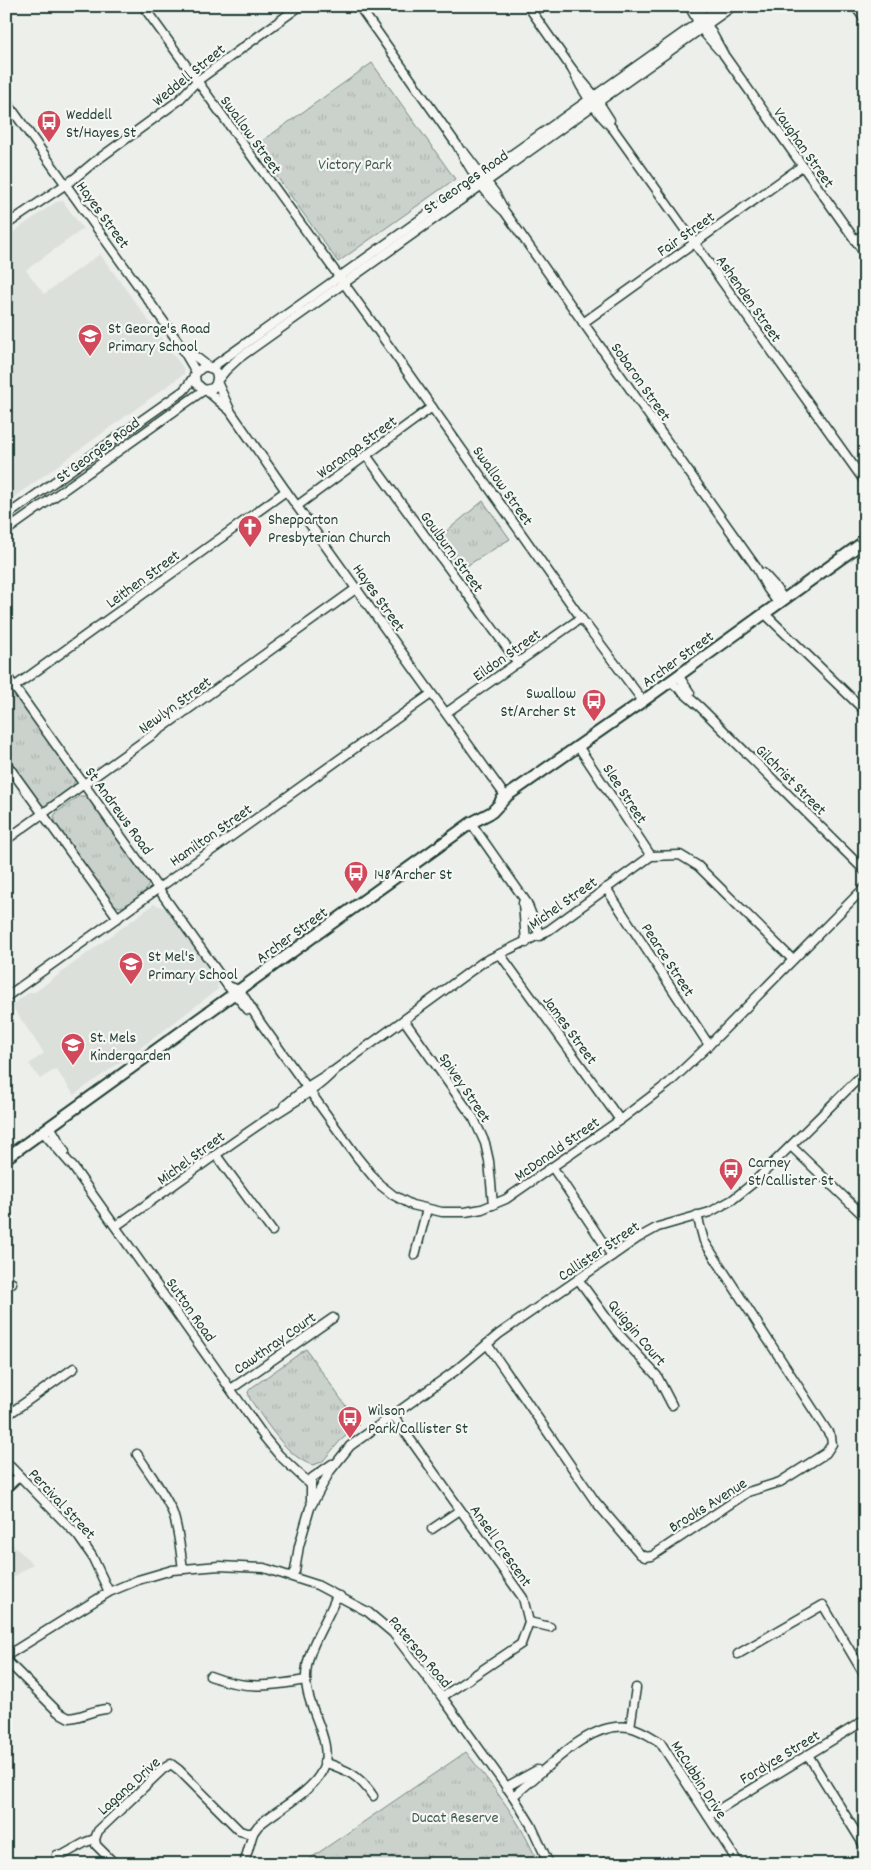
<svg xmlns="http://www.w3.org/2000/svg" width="871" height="1870" viewBox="0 0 871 1870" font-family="Dekko,sans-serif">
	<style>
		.built { fill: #dce0db }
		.park { fill: url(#park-tufts); stroke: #758880 }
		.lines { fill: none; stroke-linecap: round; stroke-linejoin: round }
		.minor-casing { stroke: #1f3d34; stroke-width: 11 }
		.major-casing { stroke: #1f3d34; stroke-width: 14 }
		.minor { stroke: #f6f6f2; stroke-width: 8 }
		.major { stroke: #f6f6f2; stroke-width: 10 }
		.labels { text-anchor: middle; stroke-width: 4.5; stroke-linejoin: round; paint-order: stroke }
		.street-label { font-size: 16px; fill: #1f3d34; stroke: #f6f6f2 }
		.poi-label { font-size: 16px; fill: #1f3d34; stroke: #f6f6f2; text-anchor: start }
		.park-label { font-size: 16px; fill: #415b52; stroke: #f6f6f2 }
	</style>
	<defs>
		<pattern id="park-tufts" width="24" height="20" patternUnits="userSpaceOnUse" patternTransform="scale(1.25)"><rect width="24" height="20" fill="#cbd2cc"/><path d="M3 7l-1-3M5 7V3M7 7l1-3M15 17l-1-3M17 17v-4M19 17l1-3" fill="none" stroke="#aeb5b0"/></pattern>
	</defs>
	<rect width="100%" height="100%" fill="#edefea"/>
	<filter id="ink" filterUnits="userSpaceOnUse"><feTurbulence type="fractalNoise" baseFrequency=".02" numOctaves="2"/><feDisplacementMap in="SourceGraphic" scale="10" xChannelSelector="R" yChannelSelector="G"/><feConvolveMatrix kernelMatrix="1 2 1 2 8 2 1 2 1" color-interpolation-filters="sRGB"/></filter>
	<g filter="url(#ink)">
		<g class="built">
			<path d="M63,201l20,28 -57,41 18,24 56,-40 84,115v5l-178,129v-266l50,-35z"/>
			<path d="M154,904l11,4 52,72 1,9 -68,52 -76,54 -18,-26 -16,10 -11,-15 15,-11 -33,-48 19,-13h5z"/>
			<path d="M6,1538l27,26 -27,18z"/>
		</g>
		<g class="park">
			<path d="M372,63l83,116 -117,83 -83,-116z"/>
			<path d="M483,501l27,38 -50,31 -22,-32z"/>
			<path d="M6,682l69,98 -3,8 -27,18 -6,-3 -33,-46z"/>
			<path d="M79,796h7l3,2 59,82c1,4 1,4 -1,8 -2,5 -21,20 -27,19 -4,-1 -8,-3 -10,-6l-54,-76 -2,-9 2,-3z"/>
			<path d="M306,1349l53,76 -19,16 -18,21 -9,3c-25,-6 -49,-46 -63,-66l-2,-7 3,-4z"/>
			<path d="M466,1752c25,32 58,73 72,112h-236z"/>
		</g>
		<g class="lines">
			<defs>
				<g id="minor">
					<path d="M143,6l226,312 212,300 62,83"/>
					<path d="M359,6l98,139c13,24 27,48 48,67l251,355 11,21 11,15"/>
					<path d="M528,6l44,63 22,26 16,25"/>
					<path d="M689,6l16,28 14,16"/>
					<path d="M697,6l27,49 141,199"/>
					<path d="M855,6l10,14"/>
					<path d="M572,69c10,22 24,43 42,61l251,352"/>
					<path d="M6,101l173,242 17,29"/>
					<path d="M464,152l31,41 8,15"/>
					<path d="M6,225l69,-47 18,-15 85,-62 19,-20 103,-75"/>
					<path d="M855,240l10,-6"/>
					<path d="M583,323l219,-157"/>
					<path d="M182,346l28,22"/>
					<path d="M211,368l510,-362"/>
					<path d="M217,381l9,-11 13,-12 494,-352"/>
					<path d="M217,382l14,30 55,79 220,306"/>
					<path d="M206,390l22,19"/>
					<path d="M366,455l152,208"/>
					<path d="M297,506l135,-99"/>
					<path d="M6,516l177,-125c8,-7 13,-23 22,-24 13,-1 15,13 8,21l-9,2 -8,-7 -1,-7"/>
					<path d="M6,531l198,-141"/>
					<path d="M763,573l10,11 11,15"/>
					<path d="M764,613l101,98"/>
					<path d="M6,675l221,310 21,25"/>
					<path d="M678,675l12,18"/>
					<path d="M670,681l30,26 165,164"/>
					<path d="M14,687l272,-196"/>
					<path d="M446,713l135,-95"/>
					<path d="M578,746l73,110"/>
					<path d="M6,763l112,155"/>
					<path d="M471,823l56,80 13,33"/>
					<path d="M6,840l351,-252"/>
					<path d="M606,888l103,157"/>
					<path d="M523,903l3,40"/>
					<path d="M500,954l120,166"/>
					<path d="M228,986l11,4 6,8 15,24 97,135 22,27 14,11 19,10 30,7h23l17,-3 24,-10 114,-79 49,-37 40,-38 156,-158"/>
					<path d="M6,997l425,-303"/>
					<path d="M404,1020l70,99 11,24 4,18 4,44"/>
					<path d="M284,1106l23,-19 24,-15"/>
					<path d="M50,1126l15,26"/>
					<path d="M42,1131l31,36 192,271 14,17 32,30v16"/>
					<path d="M791,1146l74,71"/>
					<path d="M216,1155l56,76"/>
					<path d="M553,1168l59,88"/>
					<path d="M116,1226c47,-33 94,-68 141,-100 27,-19 56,-32 78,-56l148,-108 66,-32 102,-74 29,-1 18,11 94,93"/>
					<path d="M415,1255l12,-46"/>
					<path d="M578,1279l38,52 41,45 15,29"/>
					<path d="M6,1287l6,-4"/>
					<path d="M487,1344l108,157 45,53 5,3 7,-1 96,-64 32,-10 46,-29 6,-9 -1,-7 -127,-196 -7,-26"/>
					<path d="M231,1389l102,-71"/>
					<path d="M393,1415l130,183 6,24 -8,22 -79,53"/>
					<path d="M6,1416l68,-48"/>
					<path d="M137,1454c12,19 26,36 35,57 7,18 8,38 11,58"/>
					<path d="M6,1462l72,74 14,20 17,36"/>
					<path d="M311,1485l1,-7 20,-14"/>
					<path d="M6,1489l13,-13"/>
					<path d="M432,1529l28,-19"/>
					<path d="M291,1576l4,-5 4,-25 11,-38 20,-37 20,-25 105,-75 44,-37 139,-96 20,-11 52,-15 22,-12 20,-16 113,-112"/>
					<path d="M529,1622l21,5"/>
					<path d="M738,1654l85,-49 42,71"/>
					<path d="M6,1656l103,-64 29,-12 34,-10 47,-4 45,2 53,17 51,27 25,21 49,64 71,99 18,29 18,39"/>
					<path d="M6,1660l52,52 11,6c13,-1 24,-8 37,-9"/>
					<path d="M210,1676c35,14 60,10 96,4"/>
					<path d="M630,1727l6,-39"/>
					<path d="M808,1755l57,92"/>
					<path d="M324,1762c23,8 35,13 49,34"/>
					<path d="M506,1787l31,-17"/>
					<path d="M513,1796c30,-22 74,-76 116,-69 11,2 21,9 31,15l79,122"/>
					<path d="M708,1816l157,-96"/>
					<path d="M95,1839l3,-8 65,-62 8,-5 8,6 61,61 7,2h6"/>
					<path d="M95,1839l1,6 19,19"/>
					<path d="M57,1855l4,1 25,-14 9,-3"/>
					<path d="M244,1864l9,-31 5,-7c19,-17 52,-32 64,-55 14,-28 -16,-62 -16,-92 -1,-28 19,-54 29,-79l5,-4"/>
					<path d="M600,1864l9,-3"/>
				</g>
				<g id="major">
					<path d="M501,800l142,-99 222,-160"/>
					<path d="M6,1158l465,-335 21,-11 14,-15"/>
				</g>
			</defs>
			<use href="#minor" class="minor-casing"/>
			<use href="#major" class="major-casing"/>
			<use href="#minor" class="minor"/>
			<use href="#major" class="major"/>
		</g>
	</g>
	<defs>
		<symbol id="bus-pin" viewBox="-11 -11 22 30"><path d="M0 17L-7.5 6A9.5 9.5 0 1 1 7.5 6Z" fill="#d1495b" stroke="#f6f6f2"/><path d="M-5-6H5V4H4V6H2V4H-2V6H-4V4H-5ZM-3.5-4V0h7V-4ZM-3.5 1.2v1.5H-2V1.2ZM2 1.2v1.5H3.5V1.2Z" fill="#fff"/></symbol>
		<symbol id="school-pin" viewBox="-11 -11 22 30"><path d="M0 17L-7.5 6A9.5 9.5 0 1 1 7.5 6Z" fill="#d1495b" stroke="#f6f6f2"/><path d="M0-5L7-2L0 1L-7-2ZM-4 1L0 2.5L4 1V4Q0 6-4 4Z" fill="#fff"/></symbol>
		<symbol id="church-pin" viewBox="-11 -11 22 30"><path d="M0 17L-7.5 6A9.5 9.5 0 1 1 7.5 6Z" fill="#d1495b" stroke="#f6f6f2"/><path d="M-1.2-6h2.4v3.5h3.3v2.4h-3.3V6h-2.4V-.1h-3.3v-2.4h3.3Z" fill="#fff"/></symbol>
	</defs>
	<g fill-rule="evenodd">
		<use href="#bus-pin" x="35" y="108" width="28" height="38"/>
		<use href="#school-pin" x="76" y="322" width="28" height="38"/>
		<use href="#church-pin" x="236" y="513" width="28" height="38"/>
		<use href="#bus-pin" x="580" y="687" width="28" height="38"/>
		<use href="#bus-pin" x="342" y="859" width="28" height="38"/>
		<use href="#school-pin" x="117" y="950" width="28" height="38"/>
		<use href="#school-pin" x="59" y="1031" width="28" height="38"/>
		<use href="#bus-pin" x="717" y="1156" width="28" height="38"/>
		<use href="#bus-pin" x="336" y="1404" width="28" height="38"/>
	</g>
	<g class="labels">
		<g class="street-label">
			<text transform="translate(188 74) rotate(-39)" y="6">Weddell Street</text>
			<text transform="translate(252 134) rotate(54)" y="6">Swallow Street</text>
			<text transform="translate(805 147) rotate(55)" y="6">Vaughan Street</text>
			<text transform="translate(465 181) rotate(-35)" y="6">St Georges Road</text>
			<text transform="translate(104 214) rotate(54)" y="6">Hayes Street</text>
			<text transform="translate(685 233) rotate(-35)" y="6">Fair Street</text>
			<text transform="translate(750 298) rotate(55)" y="6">Ashenden Street</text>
			<text transform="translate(642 381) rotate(55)" y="6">Sobaron Street</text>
			<text transform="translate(356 446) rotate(-36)" y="6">Waranga Street</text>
			<text transform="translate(97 449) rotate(-36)" y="6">St Georges Road</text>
			<text transform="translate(504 485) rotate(55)" y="6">Swallow Street</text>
			<text transform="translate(453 551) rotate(54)" y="6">Goulburn Street</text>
			<text transform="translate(142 578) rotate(-36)" y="6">Leithen Street</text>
			<text transform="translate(380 597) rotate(55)" y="6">Hayes Street</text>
			<text transform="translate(506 654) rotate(-35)" y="6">Eildon Street</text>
			<text transform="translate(677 658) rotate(-36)" y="6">Archer Street</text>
			<text transform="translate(174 704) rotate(-36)" y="6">Newlyn Street</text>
			<text transform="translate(792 779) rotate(45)" y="6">Gilchrist Street</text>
			<text transform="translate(626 793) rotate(57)" y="6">Slee Street</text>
			<text transform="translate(120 810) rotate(54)" y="6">St Andrews Road</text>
			<text transform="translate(210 834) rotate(-35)" y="6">Hamilton Street</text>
			<text transform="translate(562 902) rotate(-35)" y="6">Michel Street</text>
			<text transform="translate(291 934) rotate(-36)" y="6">Archer Street</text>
			<text transform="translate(669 959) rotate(57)" y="6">Pearce Street</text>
			<text transform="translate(571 1029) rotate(54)" y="6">James Street</text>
			<text transform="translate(466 1087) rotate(56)" y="6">Spivey Street</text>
			<text transform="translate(556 1148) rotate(-35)" y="6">McDonald Street</text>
			<text transform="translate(190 1157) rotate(-36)" y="6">Michel Street</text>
			<text transform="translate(598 1250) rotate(-34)" y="6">Callister Street</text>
			<text transform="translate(192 1309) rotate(55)" y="6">Sutton Road</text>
			<text transform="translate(638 1332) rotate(50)" y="6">Quiggin Court</text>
			<text transform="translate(274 1342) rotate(-35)" y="6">Cawthray Court</text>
			<text transform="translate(63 1503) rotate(47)" y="6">Percival Street</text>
			<text transform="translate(707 1504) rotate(-32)" y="6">Brooks Avenue</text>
			<text transform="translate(502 1545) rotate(55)" y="6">Ansell Crescent</text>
			<text transform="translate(421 1651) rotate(50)" y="6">Paterson Road</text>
			<text transform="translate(779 1756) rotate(-31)" y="6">Fordyce Street</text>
			<text transform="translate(700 1779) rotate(57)" y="6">McCubbin Drive</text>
			<text transform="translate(128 1785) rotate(-42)" y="6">Lagana Drive</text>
		</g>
		<g class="poi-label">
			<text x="66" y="119">Weddell<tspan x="66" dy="18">St/Hayes St</tspan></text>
			<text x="108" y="333">St George's Road<tspan x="108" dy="18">Primary School</tspan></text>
			<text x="268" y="524">Shepparton<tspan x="268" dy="18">Presbyterian Church</tspan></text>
			<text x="576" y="698" text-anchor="end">Swallow<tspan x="576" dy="18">St/Archer St</tspan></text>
			<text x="374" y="879">148 Archer St</text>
			<text x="148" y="961">St Mel's<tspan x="148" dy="18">Primary School</tspan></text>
			<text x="90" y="1042">St. Mels<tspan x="90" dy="18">Kindergarden</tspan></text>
			<text x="748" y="1167">Carney<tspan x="748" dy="18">St/Callister St</tspan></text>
			<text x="368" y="1415">Wilson<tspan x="368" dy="18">Park/Callister St</tspan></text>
		</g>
		<g class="park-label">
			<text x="355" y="169">Victory Park</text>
			<text x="455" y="1822">Ducat Reserve</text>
		</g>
	</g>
	<rect width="871" height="1870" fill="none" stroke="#f6f6f2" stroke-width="25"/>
	<rect x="12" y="12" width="846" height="1845" fill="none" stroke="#1f3d34" stroke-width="2" filter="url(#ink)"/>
</svg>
